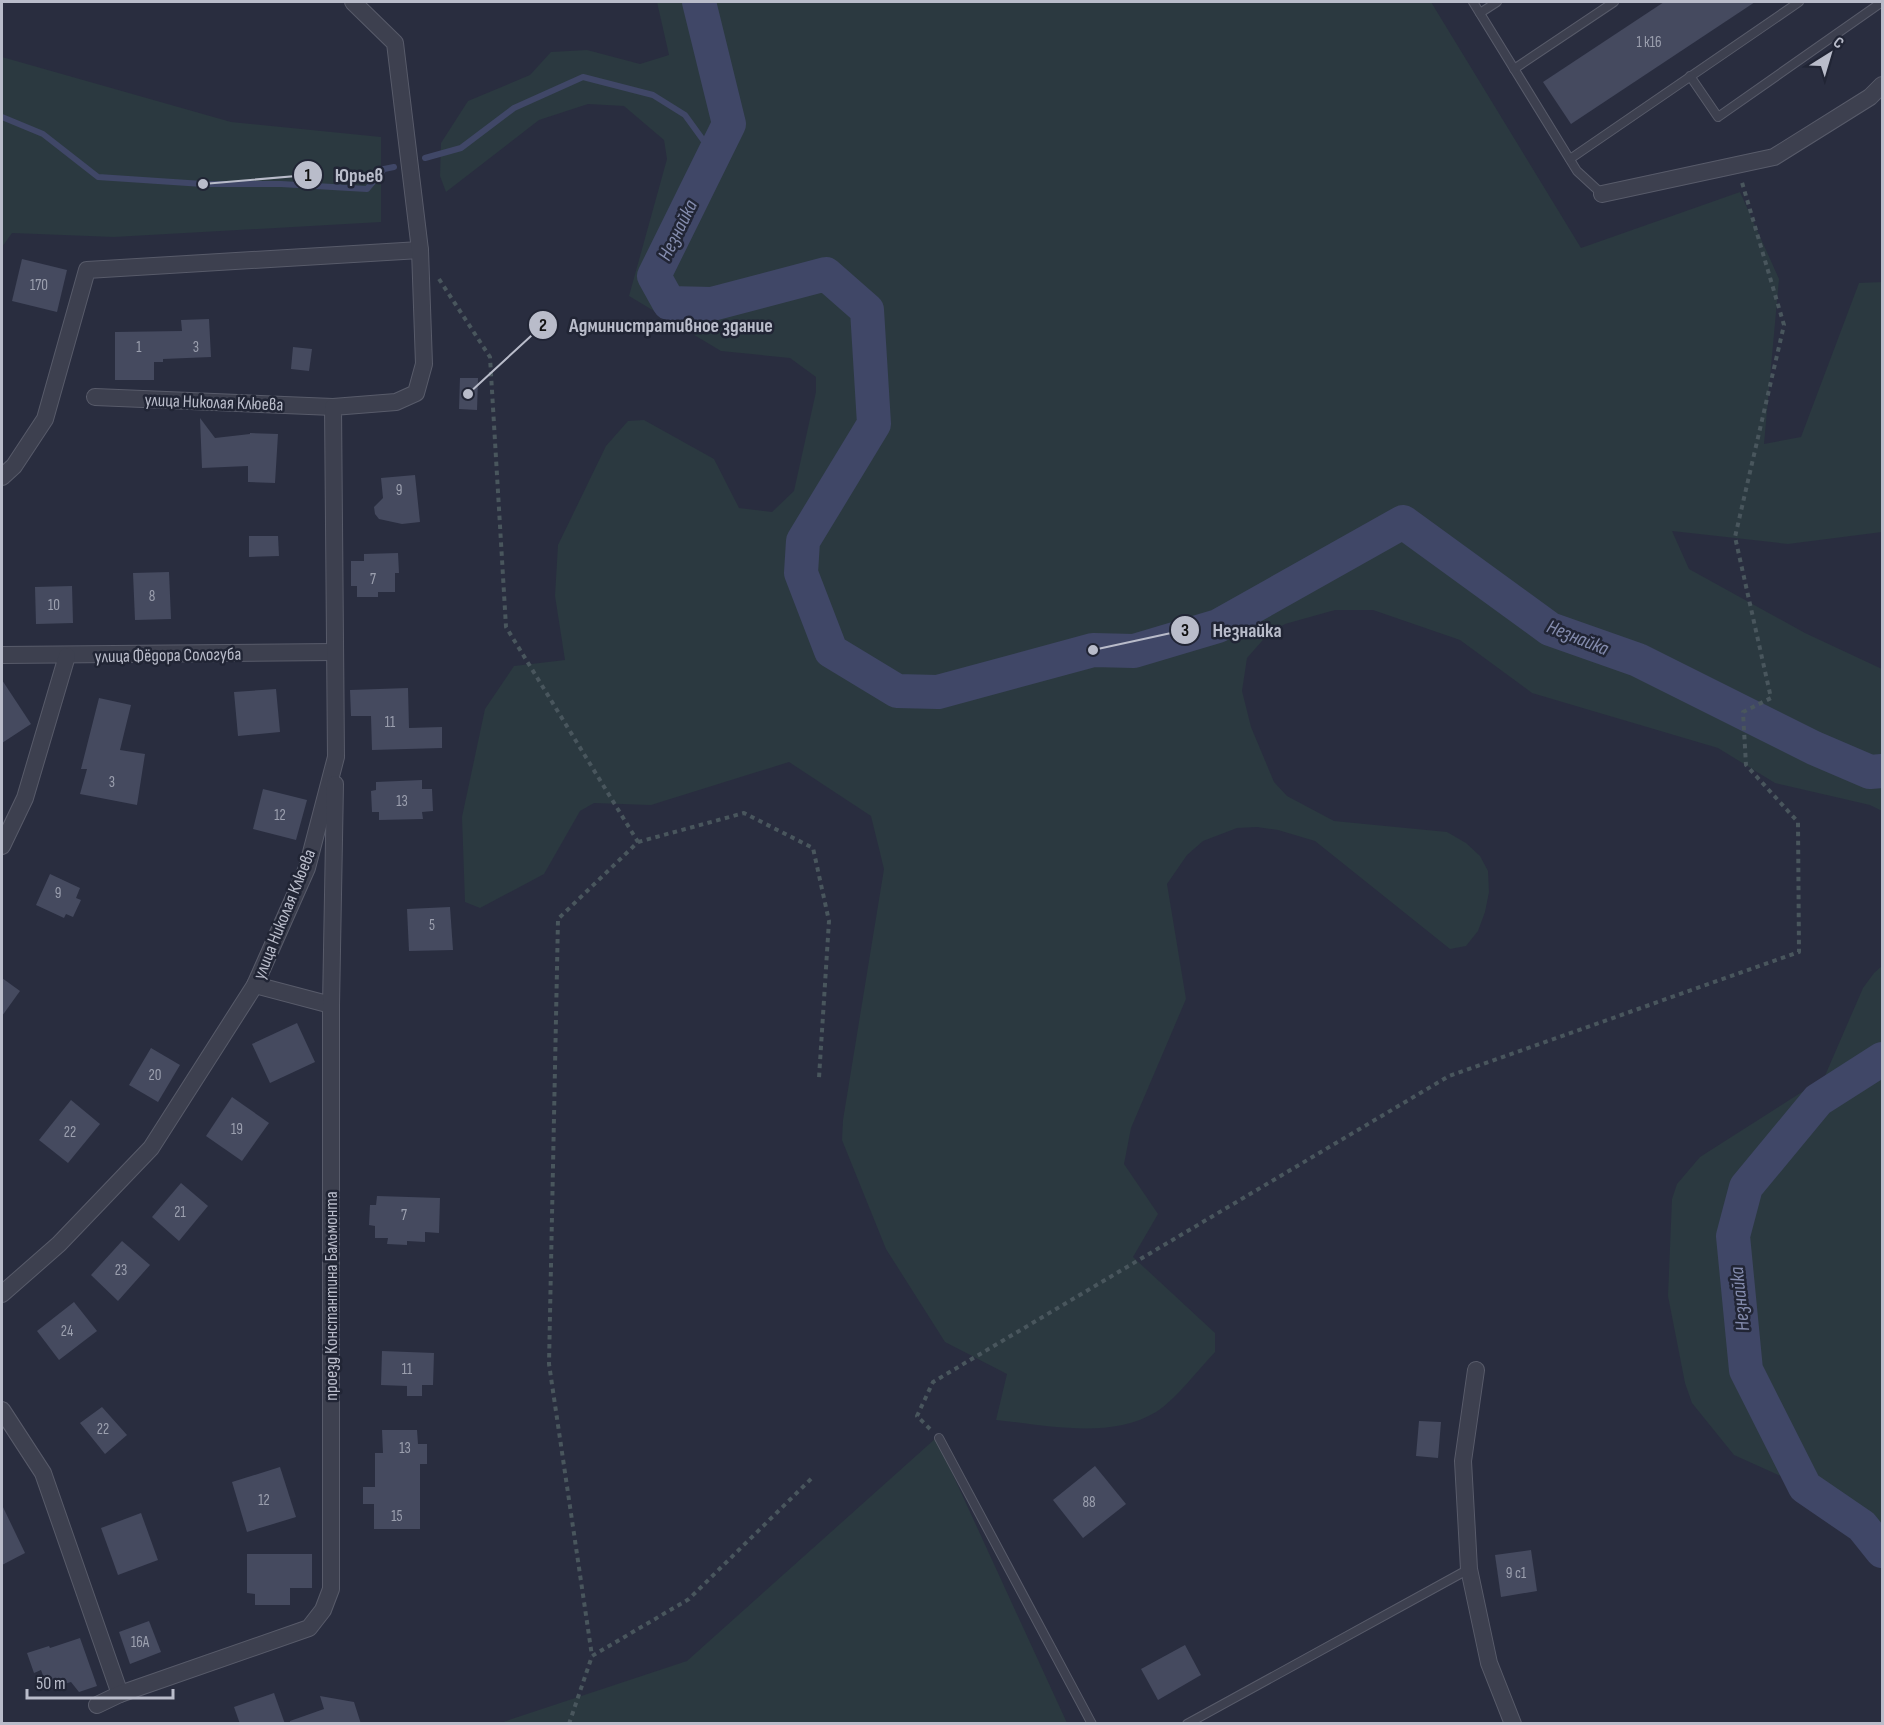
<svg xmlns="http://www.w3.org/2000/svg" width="1884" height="1725" viewBox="0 0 1884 1725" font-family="'Sofia Sans Condensed',sans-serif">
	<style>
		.green { fill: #2b3940 }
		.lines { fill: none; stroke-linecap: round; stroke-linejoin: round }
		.stream { stroke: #404767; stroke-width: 6 }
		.river { stroke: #404767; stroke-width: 34 }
		.building { fill: #454a5f }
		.lane-casing { stroke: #585b6a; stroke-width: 10 }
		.street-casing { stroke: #585b6a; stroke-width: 18 }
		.path { stroke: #49565d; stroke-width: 4; stroke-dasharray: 4.5 4.5; stroke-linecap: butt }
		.lane { stroke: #3d404f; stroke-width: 8 }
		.street { stroke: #3d404f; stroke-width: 16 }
		.labels { text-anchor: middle; stroke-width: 5; stroke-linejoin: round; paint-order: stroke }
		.number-label { font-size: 15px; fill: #9ca0af }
		.street-label { font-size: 18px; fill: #b9bcca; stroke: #212535 }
		.water-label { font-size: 20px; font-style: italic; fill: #848cae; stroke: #212535 }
		.leader { fill: none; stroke: #b9bcca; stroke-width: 2 }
		.callout-dot { fill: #b9bcca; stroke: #212535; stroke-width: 2 }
		.mark-label { font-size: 18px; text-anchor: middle; font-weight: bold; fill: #111 }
		.callout-label { font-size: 20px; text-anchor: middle; font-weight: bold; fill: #b9bcca; stroke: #212535; stroke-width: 5; stroke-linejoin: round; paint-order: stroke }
	</style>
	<rect width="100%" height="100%" fill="#292d3f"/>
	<g class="green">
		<path d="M657,2h774l150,246 159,-56 39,87 -15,165 37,-7 58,-154 23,-1v250l-94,12 -116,-13 17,38 116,64 77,36v142l-12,-6 -95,-22 -57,-35 -186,-55 -72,-53 -87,-30h-38l-50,14 -16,9 -22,25 -5,33 9,36 23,55 13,14 47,25 113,11 19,11 14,13 8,15 1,21 -4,20 -7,19 -12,15 -16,3 -135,-108 -37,-11 -21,-3 -20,1 -34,13 -16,14 -20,29 19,115 -55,129 -7,36 34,50 -25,43 82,76v19c-15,16 -41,49 -59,60 -46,28 -110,13 -160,8l11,-46 -62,-32 -59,-93 -44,-109 1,-20 41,-251 -13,-53 -82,-54 -138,43 -57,-2 -14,8 -36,63 -64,34 -15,-6 -3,-85 23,-108 29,-43 51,-6 -10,-64 3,-51 48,-99 22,-25 16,-1 70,39 25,49 33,4 22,-21 22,-99v-15l-26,-19 -69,-7 -92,-55 38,-137 -3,-19 -40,-34 -36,-2 -49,16 -93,72 -6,-16 1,-33 27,-42 62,-26 21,-23 36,-2 53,14 29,-9z"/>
		<path d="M2,57l229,65 150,15v85l-267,15 -102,-4 -10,14z"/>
		<path d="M1882,966v582l-26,-11 -51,-50 -71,-32 -42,-52 -7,-20 -17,-87 4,-97 5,-15 23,-27 124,-79 39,-90 11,-15z"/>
		<path d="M936,1438l131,285 -570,1 190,-63z"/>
	</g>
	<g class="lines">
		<g class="stream">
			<path d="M2,117l41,17 55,43 105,7h78l86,5 17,-20 10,-2"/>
			<path d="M425,158l36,-10 53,-40 69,-31 70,18 32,20 29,40"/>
		</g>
		<g class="river">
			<path d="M699,2l30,122 -75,152 15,27 43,1 114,-30 41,36 7,114 -71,117 -2,32 30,78 66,40 41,1 155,-42 41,1 84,-25 185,-104 147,107 88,31 176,88 56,24 12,-1"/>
			<path d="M1882,1059l-64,41 -72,87 -13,49 13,134 59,117 57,39 20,25"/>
		</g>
	</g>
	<g class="building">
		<path d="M1664,2h91l-184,122 -28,-42z"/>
		<path d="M22,259l45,11 -10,42 -45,-11z"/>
		<path d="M209,319l2,38 -48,2v3h-9v18h-39v-48l67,-1 -1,-11z"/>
		<path d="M293,347l19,2 -3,22 -18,-2z"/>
		<path d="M460,378h18l-1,32 -18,-1z"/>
		<path d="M200,418l15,20 35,-4v-1l28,1 -3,49 -27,-1v-16l-46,2z"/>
		<path d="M415,475l5,47 -18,2 -23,-5 -4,-5 -1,-7 9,-9 -2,-20z"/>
		<path d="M249,536h29l1,20 -30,1z"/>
		<path d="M398,553l1,20h-4v19h-17v5h-21v-11h-6v-25h13v-7z"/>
		<path d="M169,572l2,47 -36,1 -2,-47z"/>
		<path d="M72,586l1,37 -37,1 -1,-37z"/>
		<path d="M2,680l29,44 -29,19z"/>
		<path d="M408,688l1,40 33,-1v21l-70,2 -1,-34h-20l-1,-26z"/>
		<path d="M276,689l4,43 -42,4 -4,-44z"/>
		<path d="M99,698l32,7 -11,45 25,4 -8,51 -57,-11 7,-25h-6z"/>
		<path d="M422,780v9h10l1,22 -11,1 1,7 -44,1v-8h-7l-1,-21 5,-1v-8z"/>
		<path d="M263,789l44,11 -11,40 -43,-11z"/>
		<path d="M50,874l30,14 -4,10 5,2 -8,17 -7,-3 -2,4 -28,-13z"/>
		<path d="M450,907l3,43 -44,1 -2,-42z"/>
		<path d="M2,978l18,13 -18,25z"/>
		<path d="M297,1023l18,39 -45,21 -18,-39z"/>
		<path d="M151,1048l29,17 -22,37 -29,-17z"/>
		<path d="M232,1097l37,26 -27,38 -36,-25z"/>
		<path d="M71,1100l29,24 -32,39 -29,-23z"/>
		<path d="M181,1183l27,23 -29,35 -27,-24z"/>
		<path d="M377,1196l63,2 -1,35 -14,-1v10l-18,-1v4l-20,-1 1,-6h-13v-12l-6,-1 1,-20h6z"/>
		<path d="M122,1241l28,24 -32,36 -27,-26z"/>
		<path d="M74,1302l23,29 -38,29 -22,-29z"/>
		<path d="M382,1351l52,2 -1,32h-11v11h-15v-10l-26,-1z"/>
		<path d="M102,1407l25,28 -22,19 -25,-31z"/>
		<path d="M1419,1421l22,1 -3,36 -22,-2z"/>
		<path d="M382,1430h35l1,14h9v20h-7v65h-46v-25h-11v-17h12v-34h8z"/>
		<path d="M1095,1466l31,38 -43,34 -30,-38z"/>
		<path d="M280,1467l16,50 -49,15 -15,-50z"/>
		<path d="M2,1505l23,48 -23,12z"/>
		<path d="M141,1513l17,47 -40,15 -17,-47z"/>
		<path d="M1531,1550l6,41 -36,6 -6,-42z"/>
		<path d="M247,1554h65v34h-22v17h-35v-11l-8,-1z"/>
		<path d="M149,1621l12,31 -31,12 -11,-32z"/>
		<path d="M80,1638l17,48 -18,6 -8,-10 -23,7 -7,-19 -7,3 -7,-20 22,-7 1,2z"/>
		<path d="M1185,1645l16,30 -43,25 -17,-31z"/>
		<path d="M274,1693l11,31h-45l-6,-17z"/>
		<path d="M320,1696l34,6 7,22h-71v-3l34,-12z"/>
	</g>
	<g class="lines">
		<defs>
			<g id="lane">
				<path d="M1473,2l104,169 25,23"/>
				<path d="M1480,13l17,-11"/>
				<path d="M1514,69l100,-67"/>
				<path d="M1690,76l28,41 164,-115"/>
				<path d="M1570,159l229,-157"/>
				<path d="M939,1438l153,286"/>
				<path d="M1187,1724l282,-155"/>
			</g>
			<g id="street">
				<path d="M1602,194l172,-37 96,-60 12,-12"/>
				<path d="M95,397l238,10"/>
				<path d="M2,477l12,-11 31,-47 42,-149 333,-20"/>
				<path d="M2,655l332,-3"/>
				<path d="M2,846l23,-48 42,-142"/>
				<path d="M255,985l76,20"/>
				<path d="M2,1294l57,-50 92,-96 104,-163 52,-117 29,-111 -3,-350 63,-5 20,-9 8,-29 -4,-114 -25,-207 -42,-41"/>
				<path d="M1476,1370l-13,91 6,108 20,94 24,61"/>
				<path d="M2,1410l41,63 77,221"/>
				<path d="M97,1705l23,-11 189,-66 14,-18 8,-21v-584l4,-221"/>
			</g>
		</defs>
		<use href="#lane" class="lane-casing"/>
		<use href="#street" class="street-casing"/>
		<g class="path">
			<path d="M439,279l51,78 16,270 132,215 -80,77 -9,445 43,292"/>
			<path d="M638,842l106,-29 69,35 16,73 -10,157"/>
			<path d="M930,1429l-13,-13 16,-34 516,-306 350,-124 -1,-130 -52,-57 -3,-53 28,-14 -36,-161 49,-212 -43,-146"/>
			<path d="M569,1724l23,-68 97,-57 125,-123"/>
		</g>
		<use href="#lane" class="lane"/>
		<use href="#street" class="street"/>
	</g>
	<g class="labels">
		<g class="number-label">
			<text x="1649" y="47">1 к16</text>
			<text x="39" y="290">170</text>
			<text x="139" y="352">1</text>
			<text x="196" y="352">3</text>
			<text x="399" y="495">9</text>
			<text x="373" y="584">7</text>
			<text x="152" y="601">8</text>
			<text x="54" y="610">10</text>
			<text x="390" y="727">11</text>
			<text x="112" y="787">3</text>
			<text x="402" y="806">13</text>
			<text x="280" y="820">12</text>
			<text x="58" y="898">9</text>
			<text x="432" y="930">5</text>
			<text x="155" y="1080">20</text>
			<text x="237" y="1134">19</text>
			<text x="70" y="1137">22</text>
			<text x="180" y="1217">21</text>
			<text x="404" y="1220">7</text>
			<text x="121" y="1275">23</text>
			<text x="67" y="1336">24</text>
			<text x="407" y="1374">11</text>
			<text x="103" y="1434">22</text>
			<text x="405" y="1453">13</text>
			<text x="264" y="1505">12</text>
			<text x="1089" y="1507">88</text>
			<text x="397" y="1521">15</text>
			<text x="1516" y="1578">9 с1</text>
			<text x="140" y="1647">16А</text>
		</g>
		<g class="street-label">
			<text transform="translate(214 402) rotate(2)" y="6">улица Николая Клюева</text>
			<text transform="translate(168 655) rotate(-1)" y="6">улица Фёдора Сологуба</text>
			<text transform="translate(284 914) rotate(-68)" y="6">улица Николая Клюева</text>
			<text transform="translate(331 1296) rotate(-90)" y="6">проезд Константина Бальмонта</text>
		</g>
		<g class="water-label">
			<text transform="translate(677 230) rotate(-64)" y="7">Незнайка</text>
			<text transform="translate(1578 637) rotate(22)" y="7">Незнайка</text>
			<text transform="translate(1739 1299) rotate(-96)" y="7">Незнайка</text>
		</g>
	</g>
	<path class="leader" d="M203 184L308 175M468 394L543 325M1093 650L1185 630"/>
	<g class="callout-dot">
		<circle cx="203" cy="184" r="6"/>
		<circle cx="468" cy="394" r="6"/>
		<circle cx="1093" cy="650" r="6"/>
		<circle cx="308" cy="175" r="15"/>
		<circle cx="543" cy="325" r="15"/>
		<circle cx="1185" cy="630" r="15"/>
	</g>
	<g class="mark-label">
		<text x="308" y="181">1</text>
		<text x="543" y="331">2</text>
		<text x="1185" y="636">3</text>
	</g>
	<g class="callout-label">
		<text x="359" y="182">Юрьев</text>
		<text x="671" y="332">Административное здание</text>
		<text x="1247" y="637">Незнайка</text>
	</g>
	<rect width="1884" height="1725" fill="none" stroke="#b9bcca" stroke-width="6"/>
	<g transform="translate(1830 54) rotate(37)" stroke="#212535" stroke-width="4.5" paint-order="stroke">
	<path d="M0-4.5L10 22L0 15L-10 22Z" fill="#b9bcca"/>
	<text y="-9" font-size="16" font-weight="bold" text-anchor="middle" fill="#b9bcca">С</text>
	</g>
	<path d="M27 1689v9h146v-9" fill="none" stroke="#b9bcca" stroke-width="3"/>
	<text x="36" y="1689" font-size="18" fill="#b9bcca" stroke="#212535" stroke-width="4.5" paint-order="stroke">50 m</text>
</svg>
